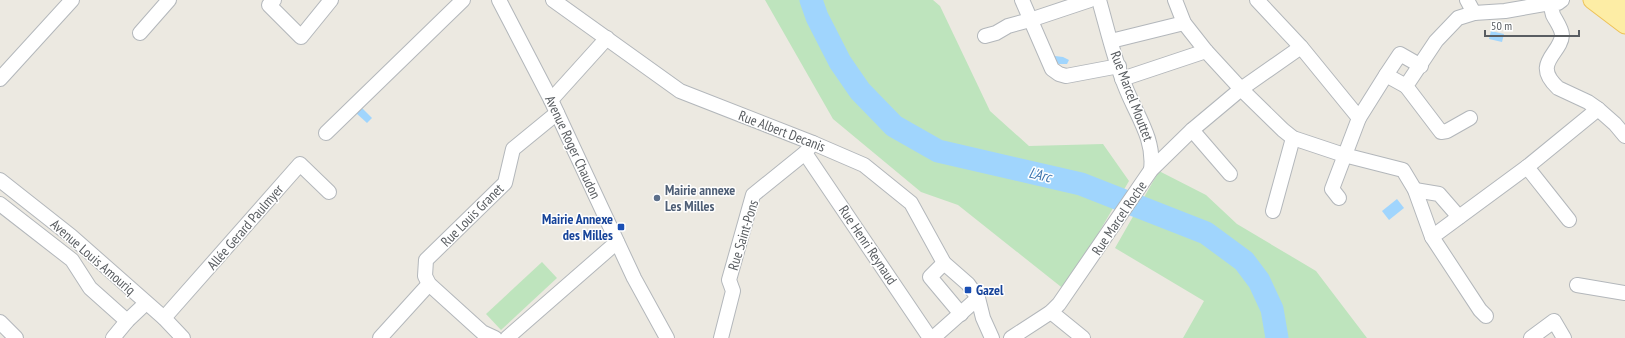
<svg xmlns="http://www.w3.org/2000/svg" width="1625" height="338" viewBox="0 0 1625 338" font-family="'PT Sans Narrow',sans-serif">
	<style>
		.green { fill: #bee4bd }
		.water { fill: #a0d5fd }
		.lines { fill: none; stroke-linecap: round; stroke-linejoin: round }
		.river { stroke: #a0d5fd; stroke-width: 23 }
		.minor-casing { stroke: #b3b7bb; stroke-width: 16 }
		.major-casing { stroke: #edc258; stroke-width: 19 }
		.minor { stroke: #fff; stroke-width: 14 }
		.major { stroke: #fdeda5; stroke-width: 17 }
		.service-dot { fill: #5c6f8a; stroke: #fff; stroke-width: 1.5 }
		.transit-dot { fill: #1a4fb4; stroke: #fff; stroke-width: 1.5 }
		.labels { text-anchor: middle; stroke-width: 3; stroke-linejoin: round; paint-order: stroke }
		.street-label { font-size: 14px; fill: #595d61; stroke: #fff }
		.service-label { font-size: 14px; font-weight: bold; fill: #4e5e75; stroke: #fff; text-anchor: start }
		.transit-label { font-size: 14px; font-weight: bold; fill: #164399; stroke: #fff; text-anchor: end }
		.water-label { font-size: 15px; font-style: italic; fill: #3f76ae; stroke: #fff }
	</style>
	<rect width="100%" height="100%" fill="#ece9e1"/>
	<g class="green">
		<path d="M765,0h168l7,6 50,105 39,35 74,-2 26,37 -64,109 -107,-85 -37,-13 -88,-73z"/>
		<path d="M1159,171l47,24 31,29 79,47 51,67h-184l21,-37 -89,-53z"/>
		<path d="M542,262l15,16 -56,52 -15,-16z"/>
	</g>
	<g class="water">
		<path d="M1491,31l13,3 -2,8 -13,-3z"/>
		<path d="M1055,56l8,1 6,3 -2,4h-8l-6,-4z"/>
		<path d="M361,107l11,11 -5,5 -11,-10z"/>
		<path d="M1397,199l7,9 -15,12 -7,-9z"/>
	</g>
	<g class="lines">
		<path class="river" d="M811,0l6,17 23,45 20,29 34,35 44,25 143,33 125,49 38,28 15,20 13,28 5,29"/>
		<defs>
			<g id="minor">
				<path d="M274,0l-5,5 32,32 30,-37"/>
				<path d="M499,0l52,100 83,178 33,60"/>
				<path d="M553,0l127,91 133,52 51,22 47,38 33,60 24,21 10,14 5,20 9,20"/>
				<path d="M1022,0l30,69 7,5 7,2 53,-10"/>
				<path d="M1099,0c8,28 15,59 26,86 11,29 30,52 26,84"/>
				<path d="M1175,0l9,23 22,28 35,38 42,41 10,8 51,17 59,15 12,20 17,47"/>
				<path d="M1257,0l44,47 58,71 27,-43 20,11"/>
				<path d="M1467,0l7,13"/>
				<path d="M140,33l29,-33"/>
				<path d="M985,36l11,-3 12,-7 22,-6 60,-20"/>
				<path d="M1111,41l73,-18"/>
				<path d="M1386,75l14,-21 21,12"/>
				<path d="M0,79l72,-79"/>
				<path d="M1122,79l84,-28"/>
				<path d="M551,100l56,-62"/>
				<path d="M1598,109l17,15 10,12"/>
				<path d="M1470,118l-23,13 -6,1 -35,-46 30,-45 22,-23 16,-5 31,-2 45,-8 1,-3"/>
				<path d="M1192,130l38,44"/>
				<path d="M326,133l137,-133"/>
				<path d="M805,153l125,185"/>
				<path d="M1527,167l42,53"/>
				<path d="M0,180l71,56 93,82 19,20"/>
				<path d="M1415,190l24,4 20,23"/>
				<path d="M1339,198l-7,-9 27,-71"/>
				<path d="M0,204l72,56 18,28 37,33"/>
				<path d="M1273,211l20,-73"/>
				<path d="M944,263l-14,14 31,37"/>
				<path d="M1577,285l48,8"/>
				<path d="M1051,312l32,26"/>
				<path d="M1486,316l-6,-6 -48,-73 95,-70 71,-58 -10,-7 -30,-14c-27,-25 3,-34 4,-53 0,-6 -6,-14 -9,-20 -1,-4 -2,-8 -3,-12h8l4,-3"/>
				<path d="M164,318l136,-154 29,28"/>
				<path d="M0,322l16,16"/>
				<path d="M113,338l14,-17 19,-18"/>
				<path d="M380,338l49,-54"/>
				<path d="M495,338l-13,-6 -53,-48 -4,-8 1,-16 79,-77 8,-34 44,-36"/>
				<path d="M507,338l110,-96"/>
				<path d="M721,338l12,-47 -4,-11 24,-85 52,-42 8,-10"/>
				<path d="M933,338l45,-40"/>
				<path d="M1011,338l40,-26 8,-8 92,-134 41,-40 49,-41 60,-42"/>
				<path d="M1531,338l23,-17 10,17"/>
			</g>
			<g id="major">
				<path d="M1592,0l33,25"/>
				<path d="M1614,0l11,9"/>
			</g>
		</defs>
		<use href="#minor" class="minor-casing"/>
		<use href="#major" class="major-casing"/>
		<use href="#minor" class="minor"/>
		<use href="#major" class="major"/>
	</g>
	<circle class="service-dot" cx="657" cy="198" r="4"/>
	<g class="transit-dot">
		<rect x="617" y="223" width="8" height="8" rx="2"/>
		<rect x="964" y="286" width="8" height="8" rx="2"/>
	</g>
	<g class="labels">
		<g class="street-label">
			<text transform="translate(1132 96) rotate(69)" y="5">Rue Marcel Mouttet</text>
			<text transform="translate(782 131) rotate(21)" y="5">Rue Albert Decanis</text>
			<text transform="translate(573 147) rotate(65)" y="5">Avenue Roger Chaudon</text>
			<text transform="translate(472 215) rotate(-45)" y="5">Rue Louis Granet</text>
			<text transform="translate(1119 218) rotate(-56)" y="5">Rue Marcel Roche</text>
			<text transform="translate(245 227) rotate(-49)" y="5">Allée Gerard Paulmyer</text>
			<text transform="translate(743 235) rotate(-73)" y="5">Rue Saint-Pons</text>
			<text transform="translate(868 245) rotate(56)" y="5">Rue Henri Reynaud</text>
			<text transform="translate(93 257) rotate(41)" y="5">Avenue Louis Amouriq</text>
		</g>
		<g class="service-label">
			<text x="665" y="195">Mairie annexe<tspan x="665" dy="16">Les Milles</tspan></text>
		</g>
		<g class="transit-label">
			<text x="613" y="224">Mairie Annexe<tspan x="613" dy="16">des Milles</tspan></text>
			<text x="976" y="295" text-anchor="start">Gazel</text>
		</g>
		<g class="water-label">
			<text transform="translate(1040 175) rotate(13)" y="5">L'Arc</text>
		</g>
	</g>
	<path d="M1485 30v6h94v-6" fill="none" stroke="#595d61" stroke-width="2"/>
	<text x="1491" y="30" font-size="12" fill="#595d61" stroke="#ffffff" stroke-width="3" paint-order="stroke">50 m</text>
</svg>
